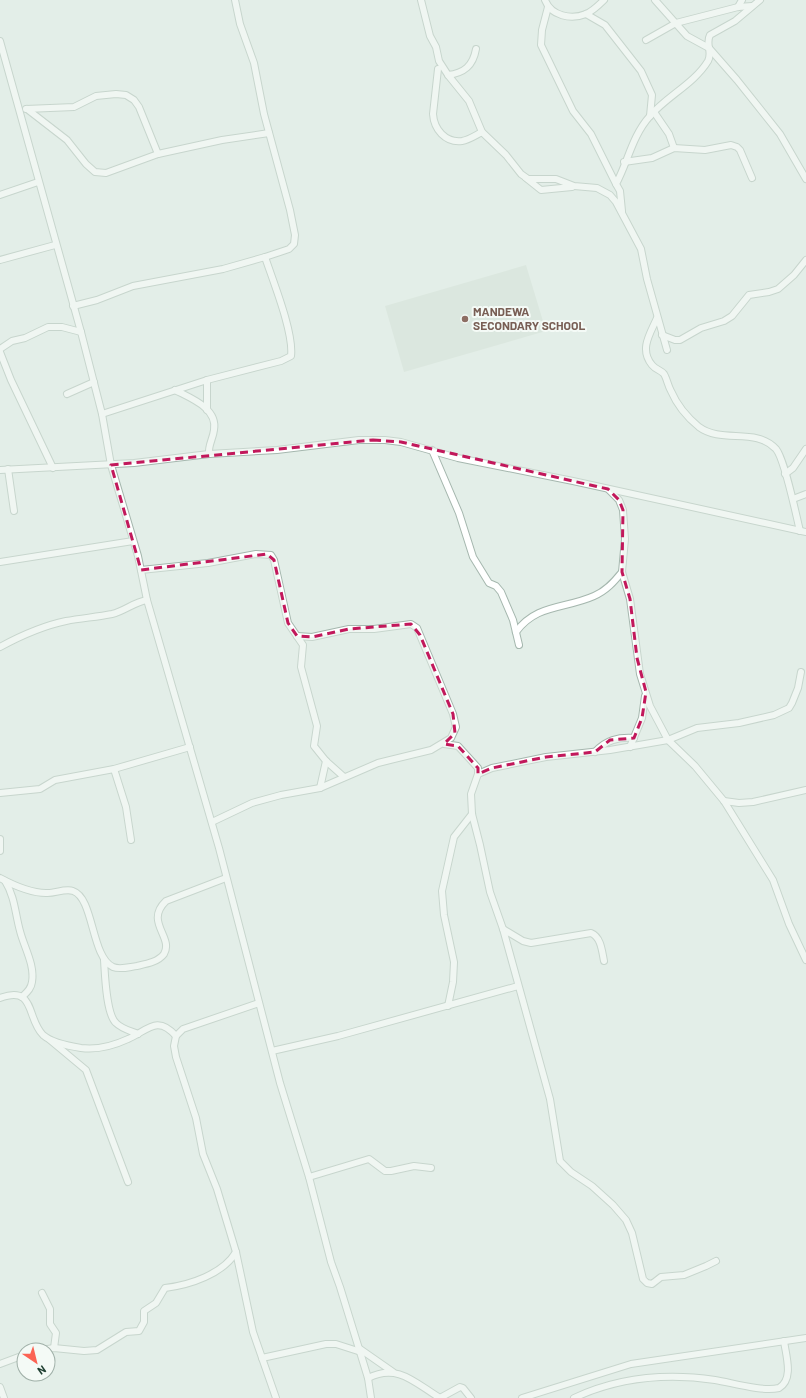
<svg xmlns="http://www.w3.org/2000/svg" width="806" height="1398" viewBox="0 0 806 1398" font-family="Barlow,sans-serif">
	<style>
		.built { fill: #d1ded6 }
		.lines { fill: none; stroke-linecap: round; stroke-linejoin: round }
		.minor-casing { stroke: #a5b7ae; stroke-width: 8 }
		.minor { stroke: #fff; stroke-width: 6 }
		.marked { fill: none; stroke: #c2185b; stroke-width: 3; stroke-dasharray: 8 5; stroke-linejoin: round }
		.education-dot { fill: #8d6e63; stroke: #f4faf6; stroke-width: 1.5 }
		.labels { text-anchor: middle; stroke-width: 4; stroke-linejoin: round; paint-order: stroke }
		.education-label { font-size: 12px; font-weight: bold; fill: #785e54; stroke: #f4faf6; text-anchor: start }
	</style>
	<rect width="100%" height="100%" fill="#e3eee8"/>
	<path class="built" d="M526,265l20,66 -142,41 -19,-66z"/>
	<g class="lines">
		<defs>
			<g id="minor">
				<path d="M421,0l9,36 6,11 3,14 9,14 21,26 13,31 24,23 15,19 7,5h28l18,7 23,2 13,7 6,7 25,47 6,30 20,71"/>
				<path d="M545,0c6,16 26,20 41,14 7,-3 13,-9 18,-14"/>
				<path d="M655,0l32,36 22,12 28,32 43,54 26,45"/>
				<path d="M548,7l-6,23 -1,15 32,66 18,23 25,50"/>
				<path d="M738,7l4,-7"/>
				<path d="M586,14l19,11 36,46 11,24 -2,21"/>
				<path d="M646,40l30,-17 62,-16 14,-1"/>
				<path d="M0,41l81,291 21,82 9,51 27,91 9,44 72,248 61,235 29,94 22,85 9,25 28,91 3,20"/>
				<path d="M438,69l-5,45c1,15 12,29 29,27 7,-1 14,-6 20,-9"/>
				<path d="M448,75c16,-2 25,-9 28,-26"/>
				<path d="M26,109l48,-2 22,-11 20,-2 10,1 8,5 5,7 19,47"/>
				<path d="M27,109l40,31 19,24 9,8 11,1 52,-19 64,-14 47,-7"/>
				<path d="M654,112l15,22 5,14"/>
				<path d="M624,162l28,-4 22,-10 31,2 26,-5 6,2 3,3 12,28"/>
				<path d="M526,178l15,12 31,-3"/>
				<path d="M0,195l38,-13"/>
				<path d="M622,211l-2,-20 -4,-7c12,-22 16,-48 34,-68 17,-20 44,-32 58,-55 5,-9 -3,-17 2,-26l25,-14 25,-21"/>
				<path d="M0,260l55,-15"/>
				<path d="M73,306l24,-6 36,-14 90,-17 42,-12 24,-8 5,-5 1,-9 -5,-25 -26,-96 -10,-51 -14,-39 -5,-24"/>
				<path d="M657,318c-7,16 -18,31 -5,47 4,5 9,5 12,9 3,5 4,12 7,17 6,14 17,27 28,36 23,17 57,0 77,22 9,11 20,66 24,82"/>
				<path d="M662,335l13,5h5l21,-12 23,-7 8,-5 17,-21 20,-3 9,-3 16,-14 12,-15"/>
				<path d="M0,349l12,-8 13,-3 23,-11h14l19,5"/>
				<path d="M0,352l11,28 42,88"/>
				<path d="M207,380v30"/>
				<path d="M175,390c15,8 43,18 39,40 -1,9 -6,15 -5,24"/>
				<path d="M67,394l27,-12"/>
				<path d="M102,414l105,-34 74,-19 10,-5c3,-23 -18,-75 -26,-99"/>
				<path d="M432,450l27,63 14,44 16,26 7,3 5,6 12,28 6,25"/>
				<path d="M8,469l6,42"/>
				<path d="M0,470l134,-7 75,-9 68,-4 82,-10h26l16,2 57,16 115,23 233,51"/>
				<path d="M785,474l8,-6 13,-19"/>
				<path d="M609,490l10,10 4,10 2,29 -3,33 8,27 10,75 10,32 18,34 27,26 29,35 49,79 16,44 17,36"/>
				<path d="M793,499l13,-5"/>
				<path d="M0,562l133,-21"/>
				<path d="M141,570l67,-7 48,-9 15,1 3,5 14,63 15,22 -2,22 16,59 -3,20 12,15 18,16"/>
				<path d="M516,632c20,-28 49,-23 78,-36 12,-5 20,-14 28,-24"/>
				<path d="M0,647c22,-12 42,-21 66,-26 16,-3 31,-4 46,-7 13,-3 22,-12 35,-14"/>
				<path d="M444,744l14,2 20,22v6"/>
				<path d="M630,747l12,-29 3,-22"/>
				<path d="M595,752c11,-12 23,-15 39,-14"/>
				<path d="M114,769l12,38 5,33"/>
				<path d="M320,788l6,-27"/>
				<path d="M0,793l40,-4 15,-9 59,-11 76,-22"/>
				<path d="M724,801l15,2 14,-1 53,-12"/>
				<path d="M212,822l40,-19 29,-8 39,-7 58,-25 53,-13 20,-12 5,-11 -3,-13 -36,-86 -6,-4 -37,5h-25l-37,8 -15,-1"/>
				<path d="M0,839v12"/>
				<path d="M0,878c13,7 31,15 46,15 8,1 19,-5 27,-2 21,7 18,66 40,76 7,3 16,0 24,-1 9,-2 21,-4 27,-12 10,-17 -20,-32 2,-53l60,-23"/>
				<path d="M5,881c10,16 10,32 15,50 4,16 15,34 12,51 -1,7 -5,10 -10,15"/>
				<path d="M503,929l20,12 8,2 60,-10c10,4 11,18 13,28"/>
				<path d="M104,960c1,14 2,54 12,63 6,6 15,8 22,11"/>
				<path d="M0,998c36,-13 26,20 43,37 9,8 26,11 38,13 16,2 32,-2 47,-9 19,-8 29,-25 48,-3"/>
				<path d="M259,1003l-76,26 -7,7 -2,10 2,11 20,61 7,36 14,35 19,63 17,80 23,66"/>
				<path d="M448,1006l5,-24 1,-20 -10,-47 -2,-24 12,-54 18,-23"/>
				<path d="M50,1040l36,30 42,112"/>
				<path d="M272,1051l66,-15 180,-50"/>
				<path d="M309,1177l60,-18 16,12h6l23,-5 17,2"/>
				<path d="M716,1261l-10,5 -22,9 -23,2 -9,7 -5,-1 -4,-4 -11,-46 -6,-13 -13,-15 -21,-19 -21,-14 -11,-11 -10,-62 -47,-170 -13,-37 -10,-47 -8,-31 -1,-20 7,-20 14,-6 54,-11 64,-7 58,-10 29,-12 42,-5 35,-8 15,-7 3,-5 6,-15 3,-16"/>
				<path d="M42,1293l8,16v15l6,9 -2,15"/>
				<path d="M360,1349l33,23"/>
				<path d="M41,1350l13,-2 30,3 13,-1 29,-18 13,-1 5,-9v-11l12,-8 9,-15c25,-3 58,-14 71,-36"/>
				<path d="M262,1358l64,-14h10l25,8"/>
				<path d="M0,1364l24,-9"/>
				<path d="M368,1378c30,-15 47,5 72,20"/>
				<path d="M0,1387l4,11"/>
				<path d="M440,1398l20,-11 3,1 8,10"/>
				<path d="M522,1398l109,-34 175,-26"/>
				<path d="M574,1398c45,-21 93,-25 141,-18 18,3 47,12 64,8 15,-9 7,-32 5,-47"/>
			</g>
		</defs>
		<use href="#minor" class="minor-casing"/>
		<use href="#minor" class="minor"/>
	</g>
	<path d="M0 0H806V1398H0ZM373,440l28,2 207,47 11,11 4,10 -1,62 8,27 7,59 9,34 -4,26 -8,20 -24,2 -15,12 -49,5 -54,11 -14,6v-6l-20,-22 -14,-2 11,-11 -2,-19 -33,-79 -9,-11 -62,5 -37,8 -15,-1 -9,-13 -14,-63 -7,-6 -126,16 -30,-105z" fill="#e3eee8" fill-opacity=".55" fill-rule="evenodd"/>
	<path class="marked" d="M373,440l28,2 207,47 11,11 4,10 -1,62 8,27 7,59 9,34 -4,26 -8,20 -24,2 -15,12 -49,5 -54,11 -14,6v-6l-20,-22 -14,-2 11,-11 -2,-19 -33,-79 -9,-11 -62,5 -37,8 -15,-1 -9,-13 -14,-63 -7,-6 -126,16 -30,-105z"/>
	<circle class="education-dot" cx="465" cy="319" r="4"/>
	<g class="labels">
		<g class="education-label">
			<text x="473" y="316">MANDEWA<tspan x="473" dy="14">SECONDARY SCHOOL</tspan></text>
		</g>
	</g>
	<g transform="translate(36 1362) rotate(145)"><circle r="19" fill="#f4faf6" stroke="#a0b0a8"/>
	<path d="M0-3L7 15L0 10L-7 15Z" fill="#fb6354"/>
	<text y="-6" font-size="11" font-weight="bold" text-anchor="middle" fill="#214133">N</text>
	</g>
</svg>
